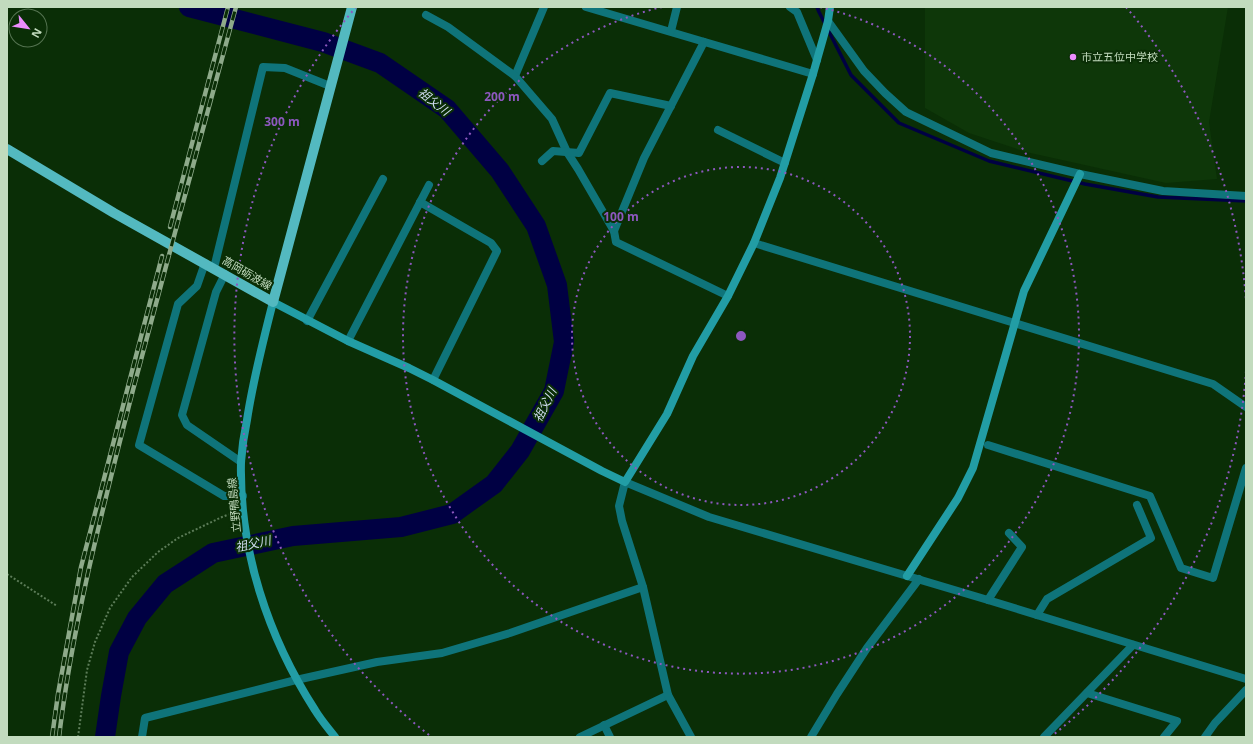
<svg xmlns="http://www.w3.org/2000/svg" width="1253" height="744" viewBox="0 0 1253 744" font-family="'Open Sans','Noto Sans JP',sans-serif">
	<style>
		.built { fill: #0e3709 }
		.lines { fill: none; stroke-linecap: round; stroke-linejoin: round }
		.stream { stroke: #000043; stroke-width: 3.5 }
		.river { stroke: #000043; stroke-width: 20 }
		.path { stroke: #5c7c58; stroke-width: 2; stroke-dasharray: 2 2; stroke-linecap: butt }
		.street { stroke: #0f747a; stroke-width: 8 }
		.secondary { stroke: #229da5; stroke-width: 8 }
		.primary { stroke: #53b9c0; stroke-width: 10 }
		.rail-casing { stroke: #8eaa8a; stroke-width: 4.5 }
		.rail { stroke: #0a2e06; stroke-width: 3; stroke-dasharray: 9; stroke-linecap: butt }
		.ring { fill: none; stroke: #8d58bf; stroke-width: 2; stroke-dasharray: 2 4 }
		.poi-dot { fill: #eb8dfc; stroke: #0a2e06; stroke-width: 1.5 }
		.labels { text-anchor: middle; stroke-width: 4; stroke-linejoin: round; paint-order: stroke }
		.poi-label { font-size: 11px; fill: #c2dbbe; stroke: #0a2e06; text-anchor: start }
		.street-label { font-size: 11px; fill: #c2dbbe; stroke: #0a2e06 }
		.water-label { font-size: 12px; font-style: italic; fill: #d1ddf2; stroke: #0a2e06 }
		.centre { fill: #8d58bf; stroke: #0a2e06; stroke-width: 2 }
		.ring-label { font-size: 12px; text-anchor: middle; font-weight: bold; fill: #8d58bf; stroke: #0a2e06; stroke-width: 4; stroke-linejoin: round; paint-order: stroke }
	</style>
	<rect width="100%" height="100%" fill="#0a2e06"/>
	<path class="built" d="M925,7h303l-19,115 8,57 -51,4 -140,-31 -57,-19 -44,-25z"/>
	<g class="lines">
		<path class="stream" d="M817,7l2,5 32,63 48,48 90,38 96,23 73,13 88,4"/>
		<path class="river" d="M105,737l6,-41 8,-44 18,-34 28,-34 48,-31 80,-17 108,-9 51,-13 42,-30 26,-33 34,-60 10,-49 -7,-57 -21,-59 -36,-55 -53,-62 -67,-46 -57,-21 -134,-35"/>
		<g class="path">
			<path d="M7,574l50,32"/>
			<path d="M78,737l9,-67 8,-28 15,-34 22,-31 26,-25 20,-14 44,-21 13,-5"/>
		</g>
		<g class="street">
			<path d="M544,7l-29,69 37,43 15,33 11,17 36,62 2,11 112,54"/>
			<path d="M586,7c76,22 151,45 227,67"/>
			<path d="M790,7l7,5 20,48"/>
			<path d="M426,15l22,12 67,49"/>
			<path d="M828,21l36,50 21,22 21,19 85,41 89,21 83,17 83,5"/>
			<path d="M671,31l6,-24"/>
			<path d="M718,130l67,33"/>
			<path d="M542,161l11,-10 26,2 31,-60 61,13"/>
			<path d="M420,202l71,41 6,8 -64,129"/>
			<path d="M614,231l30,-73 60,-116"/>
			<path d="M754,243l459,141 33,23"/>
			<path d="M205,263l-8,23 -19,18 -39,141 85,51h19"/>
			<path d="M214,268l49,-201 22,1 45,18"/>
			<path d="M225,274l-9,18 -34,123 5,10 54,37"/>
			<path d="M307,321l76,-142"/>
			<path d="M348,341l81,-156"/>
			<path d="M988,445l162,51 31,72 32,10 33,-110"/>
			<path d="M988,600l34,-53 -13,-14"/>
			<path d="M1037,615l10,-16 104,-61 -14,-33"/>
			<path d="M1087,693l90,28 -13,16"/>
			<path d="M604,725l6,12"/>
			<path d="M142,737l3,-19 151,-38 81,-18 65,-9 68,-20 133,-46"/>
			<path d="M580,737l88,-42"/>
			<path d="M691,737l-23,-42 -25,-108 -21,-66 -3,-15 6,-24 84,35 279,83 258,79"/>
			<path d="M811,737l26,-43 30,-46 52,-69"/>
			<path d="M1044,737l89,-92"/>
			<path d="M1205,737l10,-14 31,-33"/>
		</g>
		<g class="secondary">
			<path d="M907,576l51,-78 15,-30 51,-177 56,-117"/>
			<path d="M335,737c-7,-9 -14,-17 -20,-27 -47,-73 -76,-160 -74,-248 1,-14 3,-28 6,-42 6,-40 16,-79 26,-118l75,39 61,27 24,12 169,91 23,11 42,-68 26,-58 35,-60 26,-53 26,-65 33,-104 15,-53 2,-14"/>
		</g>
		<path class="primary" d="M7,149l107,64 159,89 79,-295"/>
		<defs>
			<g id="rail">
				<path d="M170,227l58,-220"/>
				<path d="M52,737l6,-43 23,-127 81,-311"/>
				<path d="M59,737c14,-117 45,-233 74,-347 34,-128 68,-255 103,-383"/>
			</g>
		</defs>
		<use href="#rail" class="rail-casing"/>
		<use href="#rail" class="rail"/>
	</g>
	<g class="ring">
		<circle cx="741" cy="336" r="169"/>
		<path d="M820 7A338 338 0 1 1 662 7"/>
		<path d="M1246 371A506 506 0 0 1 1053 735M429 735A506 506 0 0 1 356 7M1126 7A506 506 0 0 1 1246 301"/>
	</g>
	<circle class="poi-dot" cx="1073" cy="57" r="4"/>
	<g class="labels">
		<g class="poi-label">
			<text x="1081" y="61">市立五位中学校</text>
		</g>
		<g class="street-label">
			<text transform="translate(247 273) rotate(30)" y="4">高岡砺波線</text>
			<text transform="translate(234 505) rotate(-95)" y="4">立野鴨島線</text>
		</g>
		<g class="water-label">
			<text transform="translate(434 102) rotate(38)" y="4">祖父川</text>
			<text transform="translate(545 405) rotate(-63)" y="4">祖父川</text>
			<text transform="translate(253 544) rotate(-12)" y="4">祖父川</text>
		</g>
	</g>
	<circle cx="741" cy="336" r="6" class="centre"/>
	<g class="ring-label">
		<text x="502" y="101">200 m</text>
		<text x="282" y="126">300 m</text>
		<text x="621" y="221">100 m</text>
	</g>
	<rect width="1253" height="744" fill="none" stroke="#c2dbbe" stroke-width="16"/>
	<g transform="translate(28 28) rotate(120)"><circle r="19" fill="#0a2e06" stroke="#547350"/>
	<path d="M0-3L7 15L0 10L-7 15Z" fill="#eb8dfc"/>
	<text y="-6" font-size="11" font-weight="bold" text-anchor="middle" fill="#c2dbbe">N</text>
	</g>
</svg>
